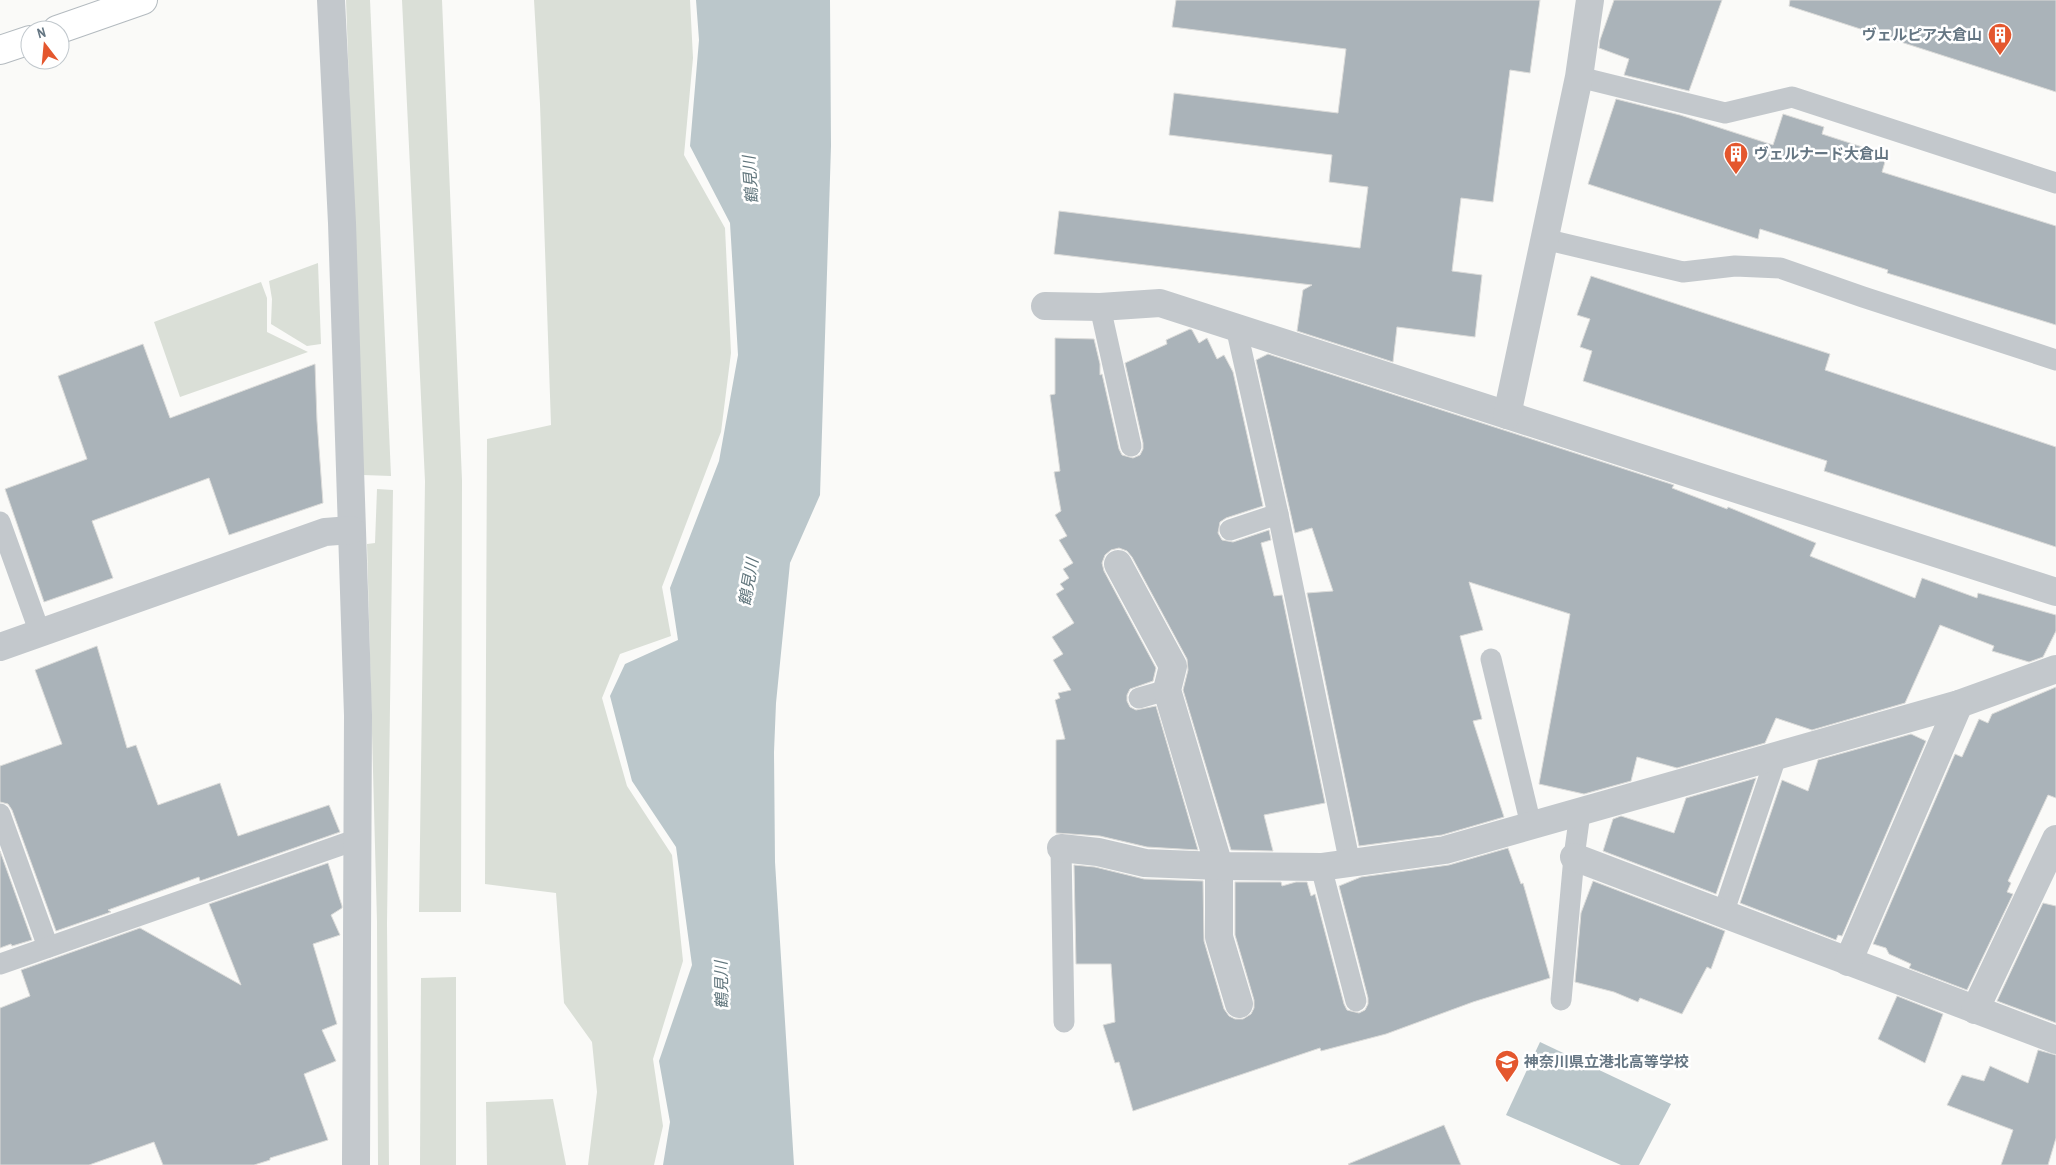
<svg xmlns="http://www.w3.org/2000/svg" width="2056" height="1165" viewBox="0 0 2056 1165" font-family="'Archivo Narrow','Noto Sans JP',sans-serif">
	<style>
		.green { fill: #dadfd7 }
		.water { fill: #bbc7cb }
		.building { fill: #aab3b9; stroke: #dcdcda }
		.lines { fill: none; stroke-linecap: round; stroke-linejoin: round }
		.secondary-casing { stroke: #b3babf; stroke-width: 30 }
		.lane { stroke: #c3c8cc; stroke-width: 21 }
		.street { stroke: #c3c8cc; stroke-width: 28 }
		.secondary { stroke: #fff; stroke-width: 28 }
		.labels { text-anchor: middle; stroke-width: 5; stroke-linejoin: round; paint-order: stroke }
		.poi-label { font-size: 15px; font-weight: bold; fill: #657683; stroke: #fff; text-anchor: start }
		.water-label { font-size: 16px; font-style: italic; fill: #60757c; stroke: #fff }
	</style>
	<rect width="100%" height="100%" fill="#fafaf8"/>
	<g class="green">
		<path d="M346,0h24l21,476 -28,-1z"/>
		<path d="M402,0h40l20,480 -1,432h-42l6,-431z"/>
		<path d="M534,0h156l3,58 -9,97 41,73 6,125 -10,79 -59,155 9,49 -51,18 -18,44 25,88 45,69 11,106 -30,98 10,67 -9,39h-66l9,-73 -5,-50 -28,-39 -8,-110 -71,-9 2,-445 64,-14 -11,-321z"/>
		<path d="M318,263l3,81 -14,2 -36,-22 1,-25 -3,-18z"/>
		<path d="M261,282l6,16v34l41,20 -128,45 -26,-75z"/>
		<path d="M377,489l16,1 -6,434 2,241h-11l-1,-243 -10,-378 8,-1z"/>
		<path d="M456,977v188h-36l1,-187z"/>
		<path d="M553,1099l13,66h-79l-1,-63z"/>
	</g>
	<g class="water">
		<path d="M696,0h134l1,146 -11,349 -30,68 -14,140 -2,49 1,110 19,303h-131l7,-43 -11,-61 33,-96 -16,-118 -44,-66 -22,-85 15,-32 53,-24 -8,-52 49,-127 19,-106 -8,-132 -40,-77 9,-106z"/>
		<path d="M1540,1042l131,62 -32,61h-18l-115,-50z"/>
	</g>
	<g class="building">
		<path d="M1176,0h364l-10,73 -20,-3 -17,132 -32,-4 -9,73 30,4 -7,62 -78,-10 -4,35 -96,-31 6,-41 9,-5 -258,-31 5,-43 301,37 8,-61 -39,-5 3,-27 -163,-20 5,-42 164,20 8,-64 -174,-22z"/>
		<path d="M1614,0h108l-33,91 -65,-16 5,-16 -30,-11 1,-8z"/>
		<path d="M1790,0h266v92l-267,-86z"/>
		<path d="M1616,99l64,16 93,30 10,-31 41,13 -2,7 65,21 -5,17 174,54v99l-169,-52 1,-3 -128,-41 -2,10 -170,-55z"/>
		<path d="M1591,276l239,78 -5,16 231,77v100l-232,-76 3,-10 -244,-80 9,-30 -12,-4 10,-28 -13,-4z"/>
		<path d="M1190,329l2,1 7,13 8,-5 10,21 7,-4 9,17 30,134 -37,12 -6,4 -2,11 4,7 11,2 36,-12 2,10 -10,3 13,53 8,-1 43,208 -61,12 9,36 -42,-1 -48,-160 5,-20 -1,-11 -55,-102 -5,-6 -8,-3 -8,2 -6,5 -3,8 2,8 52,97 -3,13 -23,8 -3,6v6l3,6 6,3 20,-4 42,144 -51,-3 -47,-11 -44,-3v-93l9,-1 -10,-39 5,-2 -2,-5 13,-3 -18,-30 10,-6 -11,-17 22,-14 -18,-29 8,-5 -4,-5 9,-6 -6,-9 10,-6 -14,-23 8,-4 -12,-21 6,-4 -7,-39 6,-1 -10,-76 5,-1v-56l39,1 6,25v11l2,-1 17,75 3,6 11,3 7,-3 3,-6v-6l-18,-80 42,-19 -1,-4z"/>
		<path d="M143,344l27,74 145,-54 2,57 6,82 -94,32 -20,-57 -117,43 21,57 -69,24 -39,-113 82,-30 -29,-83z"/>
		<path d="M1268,354l406,131 -2,3 55,21 1,-2 88,36 -6,13 105,42 7,-20 55,20 1,-5 78,22v16l-13,26 -14,5 -37,-11 2,-5 -54,-21 -35,78 -93,27 -36,-12 -11,25 -88,25 -40,-11 -6,24 -47,13 -45,-10 31,-170 -101,-32 14,48 -23,6 22,83 -9,2 31,96 -62,18 -83,11 -52,-253 26,-2 -21,-63 -17,5 -39,-173z"/>
		<path d="M97,646l30,102 9,-3 22,60 62,-22 18,53 91,-31 11,27 -140,49 -1,-4 -91,33 3,2 -55,19 -44,-121 -4,-6 -8,-2v-36l62,-22 -27,-74z"/>
		<path d="M2056,687v111l-8,-3 -40,86 3,2 -4,9 6,2 -46,96 -58,-22 2,-4 -22,-10 -3,-6 -13,-4 82,-190 7,3 17,-38 9,4 4,-9z"/>
		<path d="M1911,734l15,7 -84,195 -4,-1 -2,5 -96,-37 42,-123 26,11 10,-31z"/>
		<path d="M1756,778l-40,116 -113,-43 10,-32 8,-3 53,17 12,-35z"/>
		<path d="M1508,848l13,36 2,-1 27,95 -77,24 -87,32 -65,17 -1,-3 -187,63 -14,-49 -4,1 -12,-38 12,-3 -4,-58h-35l-2,-99 21,2 49,12 59,2 1,60 20,68 5,7 6,3h8l8,-5 3,-6v-8l-19,-65v-53h46l1,4 14,-4h11l4,14 4,-2 29,110 3,6 12,3 6,-3 3,-6v-6l-29,-112 22,-9 88,-12z"/>
		<path d="M0,851l32,89 -20,6 -1,-2 -11,4z"/>
		<path d="M328,863l14,43v2l-11,7 9,20 -27,9 24,80 -15,6 14,31 -32,13 24,66 -58,18v2l-16,5h-91l-9,-23 -65,23h-89v-157l30,-12 -9,-26 119,-42 101,57 -32,-81z"/>
		<path d="M1593,881l132,50 -14,38 -4,-2 -25,47 -42,-16 -2,4 -24,-10 -39,-10 6,-69z"/>
		<path d="M2043,903l13,3v117l-59,-22z"/>
		<path d="M1897,996l46,18 -18,49 -47,-24z"/>
		<path d="M2038,1050l18,5v83l-8,27h-47l12,-35 -66,-25 15,-30 22,6 6,-15 38,17z"/>
		<path d="M1444,1125l17,40h-112l-1,-1z"/>
	</g>
	<g class="lines">
		<defs>
			<g id="secondary">
				<path d="M57,30l86,-30"/>
				<path d="M0,50l30,-10"/>
			</g>
		</defs>
		<use href="#secondary" class="secondary-casing"/>
		<g class="lane">
			<path d="M1579,77l146,36 67,-16 264,86"/>
			<path d="M1544,239l139,33 52,-6 45,2 83,29 193,63"/>
			<path d="M1100,307l31,139"/>
			<path d="M1236,327l42,187 72,350"/>
			<path d="M0,522l40,111"/>
			<path d="M1230,530l48,-16"/>
			<path d="M1491,659l40,166"/>
			<path d="M1139,698l28,-8"/>
			<path d="M0,814l48,133"/>
			<path d="M1061,848l3,174"/>
			<path d="M1321,867l35,134"/>
			<path d="M1723,914l53,-157"/>
			<path d="M0,964l358,-125"/>
			<path d="M1561,1000l13,-143 6,-44"/>
		</g>
		<g class="street">
			<path d="M331,0l11,223 16,492 -2,450"/>
			<path d="M1045,306l55,1 60,-4 896,289"/>
			<path d="M1507,415l72,-338 11,-77"/>
			<path d="M1118,564l55,102 -6,24 52,176v71l20,67"/>
			<path d="M0,647l325,-115 26,-2"/>
			<path d="M1061,848l37,4 47,11 74,3 102,1 124,-17 514,-146 97,-35"/>
			<path d="M1574,857l482,183"/>
			<path d="M1848,962l111,-258"/>
			<path d="M1975,1010l81,-171"/>
		</g>
		<use href="#secondary" class="secondary"/>
	</g>
	<defs>
		<symbol id="building-pin" viewBox="-11 -11 22 30"><path d="M0 17L-7.5 6A9.5 9.5 0 1 1 7.5 6Z" fill="#e4572e" stroke="#fff"/><path d="M-4-6H4V6H1V3H-1V6H-4ZM-2.5-4.3h1.7v1.8h-1.7ZM.8-4.3h1.7v1.8H.8ZM-2.5-1h1.7V.8h-1.7ZM.8-1h1.7V.8H.8Z" fill="#fff"/></symbol>
		<symbol id="school-pin" viewBox="-11 -11 22 30"><path d="M0 17L-7.5 6A9.5 9.5 0 1 1 7.5 6Z" fill="#e4572e" stroke="#fff"/><path d="M0-5L7-2L0 1L-7-2ZM-4 1L0 2.5L4 1V4Q0 6-4 4Z" fill="#fff"/></symbol>
	</defs>
	<g fill-rule="evenodd">
		<use href="#building-pin" x="1986" y="21" width="28" height="38"/>
		<use href="#building-pin" x="1722" y="140" width="28" height="38"/>
		<use href="#school-pin" x="1493" y="1048" width="28" height="38"/>
	</g>
	<g class="labels">
		<g class="poi-label">
			<text x="1982" y="40" text-anchor="end">ヴェルピア大倉山</text>
			<text x="1754" y="159">ヴェルナード大倉山</text>
			<text x="1524" y="1067">神奈川県立港北高等学校</text>
		</g>
		<g class="water-label">
			<text transform="translate(750 180) rotate(-94)" y="6">鶴見川</text>
			<text transform="translate(748 582) rotate(-80)" y="6">鶴見川</text>
			<text transform="translate(721 985) rotate(-91)" y="6">鶴見川</text>
		</g>
	</g>
	<g transform="translate(45 45) rotate(344)"><circle r="24" fill="#ffffff" stroke="#c1c8cd"/>
	<path d="M0-4L9 19L0 12L-9 19Z" fill="#e4572e"/>
	<text y="-8" font-size="14" font-weight="bold" text-anchor="middle" fill="#657683">N</text>
	</g>
</svg>
